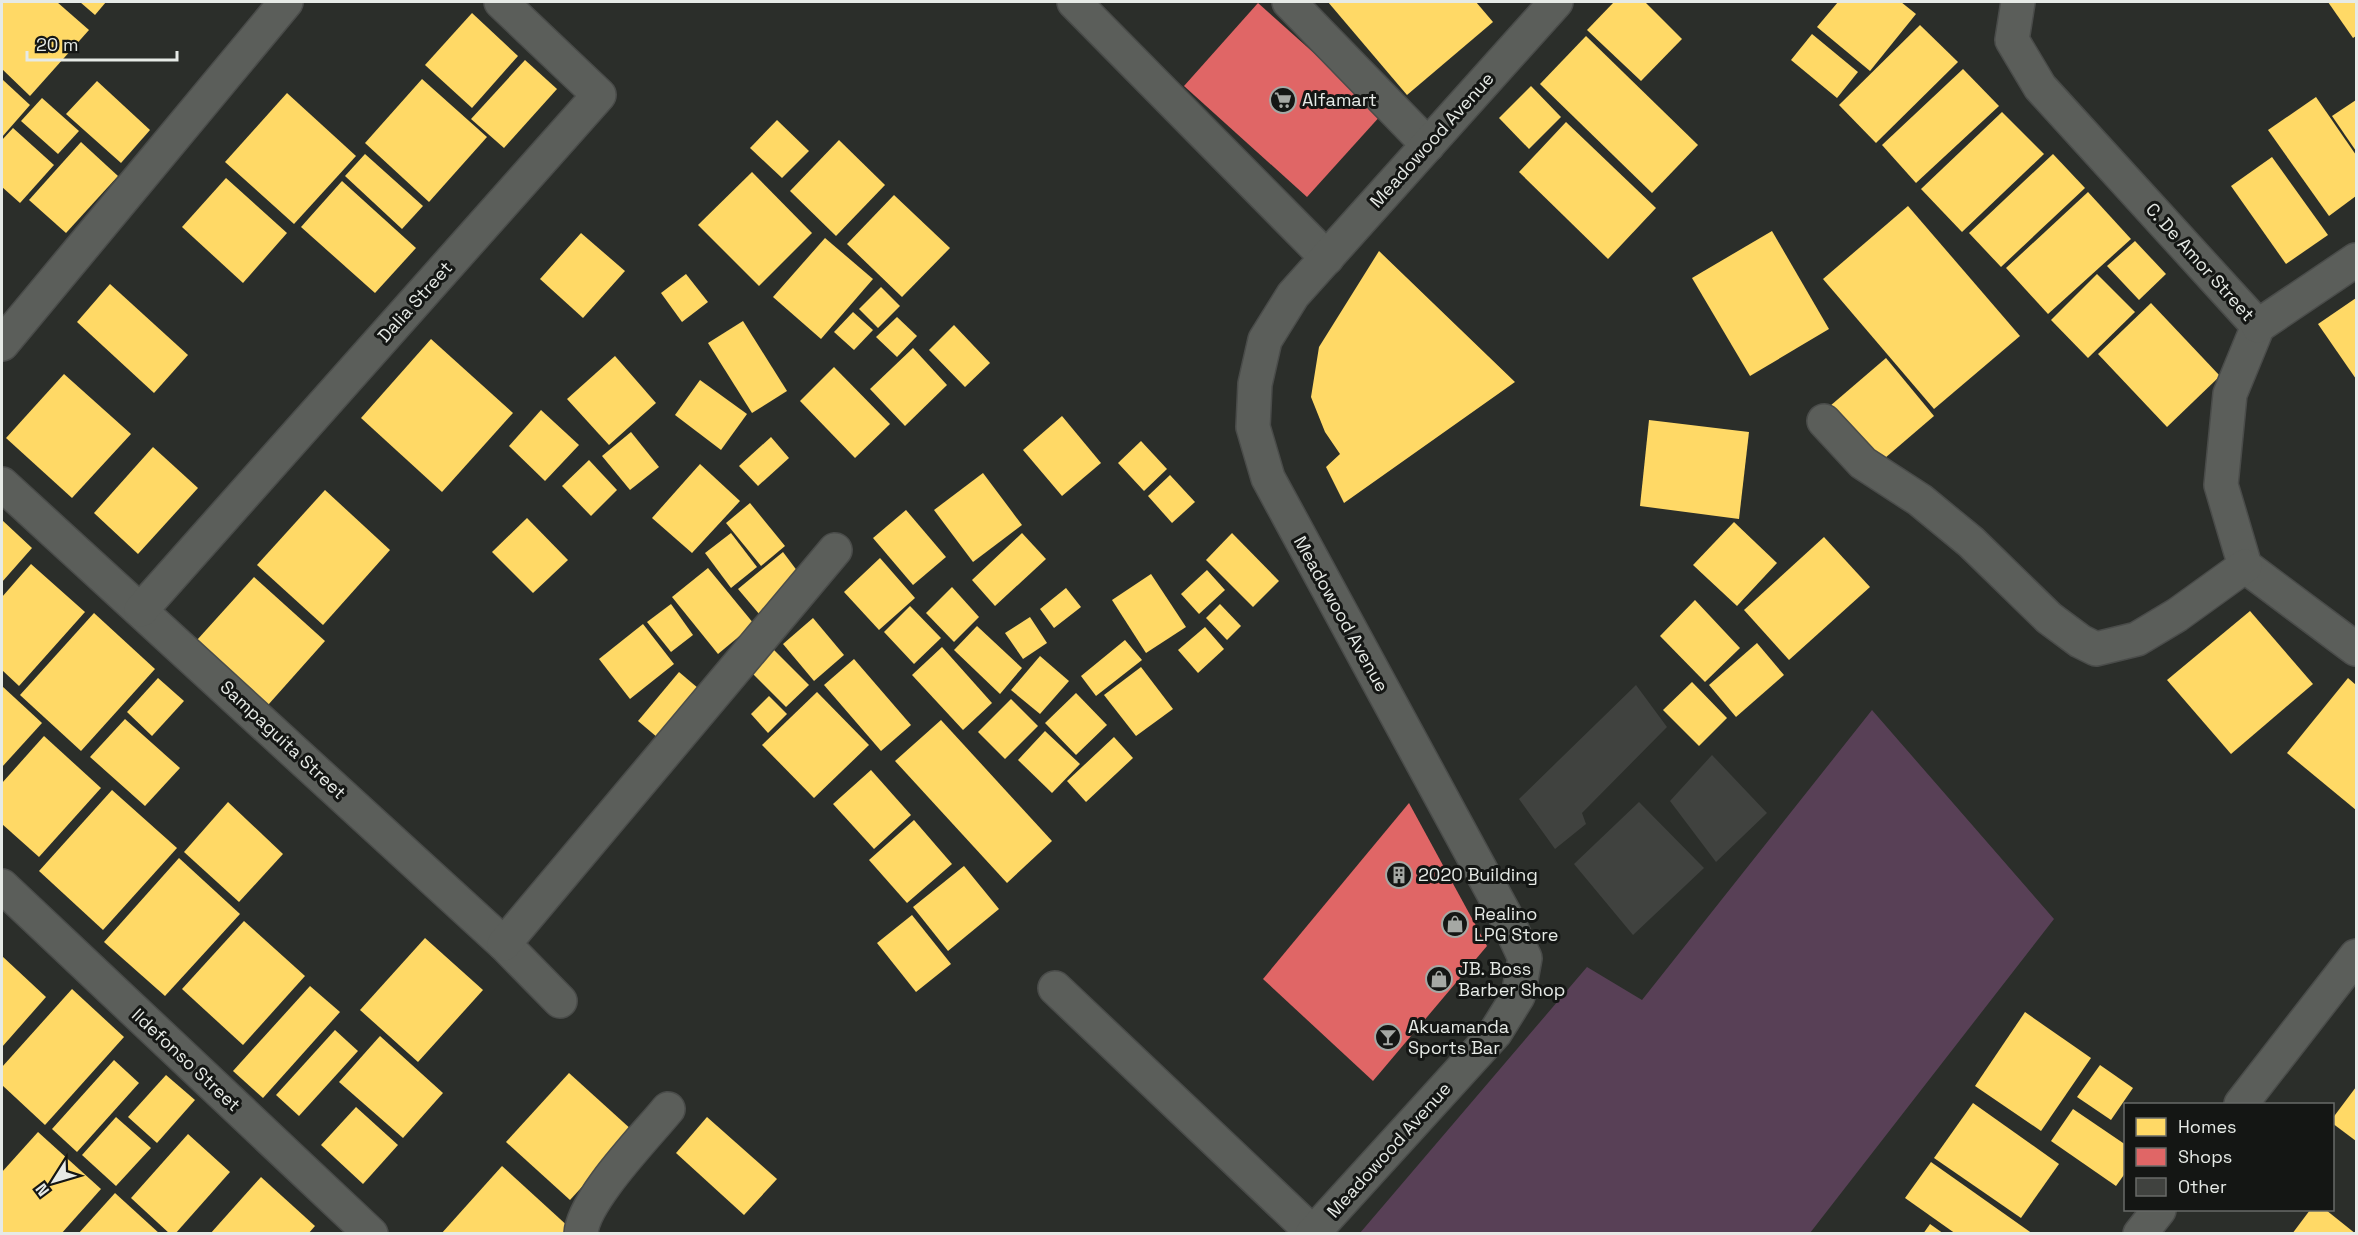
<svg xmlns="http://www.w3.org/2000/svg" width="2358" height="1235" viewBox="0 0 2358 1235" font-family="'Space Grotesk',sans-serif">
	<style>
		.green { fill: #584056 }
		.homes { fill: #ffd966 }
		.shops { fill: #e06666 }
		.building { fill: #40423f }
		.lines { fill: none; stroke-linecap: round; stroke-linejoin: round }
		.minor-casing { stroke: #4a4c4a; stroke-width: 36 }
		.minor { stroke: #5b5e5a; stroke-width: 33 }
		.labels { text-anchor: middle; stroke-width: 6; stroke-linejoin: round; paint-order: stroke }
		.poi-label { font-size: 18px; fill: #e6eae6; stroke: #141614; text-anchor: start }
		.street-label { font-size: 18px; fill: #e6eae6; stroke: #141614 }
	</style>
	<rect width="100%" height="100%" fill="#2b2e2a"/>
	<path class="green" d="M1872,710l182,209 -244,314h-450l227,-266 55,33z"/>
	<g class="homes">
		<path d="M2,2h55l32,28 -59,66 -28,-27z"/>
		<path d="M80,2h26l-11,13z"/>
		<path d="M1328,2h148l17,20 -86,73z"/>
		<path d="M1614,2h31l37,37 -41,42 -54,-51z"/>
		<path d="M1838,2h63l15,12 -46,57 -53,-44z"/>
		<path d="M2328,2h28v34l-3,2z"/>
		<path d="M472,13l46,43 -46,52 -47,-43z"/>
		<path d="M1920,25l38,37 -82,81 -37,-38z"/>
		<path d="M1812,34l46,38 -21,26 -46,-38z"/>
		<path d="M1586,36l112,109 -46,48 -112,-109z"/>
		<path d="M525,60l32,29 -53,59 -33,-29z"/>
		<path d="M1963,69l36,37 -83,77 -34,-38z"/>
		<path d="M422,79l65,58 -58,65 -64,-59z"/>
		<path d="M3,80l27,25 -28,32v-56z"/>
		<path d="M97,81l53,49 -29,33 -55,-49z"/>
		<path d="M1531,86l30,31 -32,32 -30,-31z"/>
		<path d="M287,93l69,63 -62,68 -69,-62z"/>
		<path d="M2316,97l40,58v41l-27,20 -61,-86z"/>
		<path d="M42,98l37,33 -21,23 -37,-33z"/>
		<path d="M2356,100v51l-24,-35z"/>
		<path d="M2002,112l42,42 -82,78 -41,-43z"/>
		<path d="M777,120l32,31 -27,27 -32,-30z"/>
		<path d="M1566,122l90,86 -48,51 -89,-87z"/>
		<path d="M13,128l41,37 -34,38 -18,-16v-47z"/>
		<path d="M839,140l46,45 -49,51 -46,-45z"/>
		<path d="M81,142l37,34 -52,57 -37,-33z"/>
		<path d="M365,154l58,52 -21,23 -57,-53z"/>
		<path d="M2053,154l32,34 -84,79 -32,-34z"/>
		<path d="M2272,157l56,78 -42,29 -55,-78z"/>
		<path d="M752,172l60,61 -53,53 -61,-61z"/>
		<path d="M226,178l61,55 -44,50 -61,-56z"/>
		<path d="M342,181l74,67 -41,45 -74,-66z"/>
		<path d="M2088,192l43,47 -83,75 -42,-46z"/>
		<path d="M894,195l56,53 -48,49 -55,-53z"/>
		<path d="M1908,206l112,130 -86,73 -111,-130z"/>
		<path d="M1772,231l57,98 -79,47 -58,-98z"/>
		<path d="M581,233l44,38 -42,47 -43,-39z"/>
		<path d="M825,238l48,41 -52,60 -48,-42z"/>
		<path d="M2135,241l31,33 -27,26 -32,-34z"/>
		<path d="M1379,251l136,131 -171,121 -18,-36 14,-13 -15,-22 -14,-35 8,-50z"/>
		<path d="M686,274l22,28 -26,20 -21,-29z"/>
		<path d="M2097,274l38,38 -47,46 -37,-38z"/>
		<path d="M110,284l78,71 -34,38 -77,-71z"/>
		<path d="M881,287l19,19 -22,22 -19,-19z"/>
		<path d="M2356,298v81l-38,-55z"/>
		<path d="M2151,303l69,73 -53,51 -69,-73z"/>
		<path d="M853,312l20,18 -19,20 -20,-18z"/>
		<path d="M897,317l20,19 -20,21 -21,-20z"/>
		<path d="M743,321l44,70 -35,22 -44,-70z"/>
		<path d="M954,325l36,38 -25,24 -36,-37z"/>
		<path d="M431,339l82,74 -71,79 -81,-74z"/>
		<path d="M913,348l34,37 -42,41 -35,-37z"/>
		<path d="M615,356l41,47 -47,42 -42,-46z"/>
		<path d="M1886,358l48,58 -56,48 -48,-58z"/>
		<path d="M834,367l56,57 -35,34 -55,-57z"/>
		<path d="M64,374l67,60 -59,64 -66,-60z"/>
		<path d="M700,380l47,34 -26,36 -46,-35z"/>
		<path d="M541,410l38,35 -34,36 -36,-35z"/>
		<path d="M1062,416l39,47 -39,33 -39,-46z"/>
		<path d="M1649,420l100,12 -10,87 -99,-13z"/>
		<path d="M631,432l28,35 -29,23 -28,-34z"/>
		<path d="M771,437l18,21 -31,28 -19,-20z"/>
		<path d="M1141,441l26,28 -23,22 -26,-28z"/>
		<path d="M153,447l45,41 -60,66 -44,-41z"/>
		<path d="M589,460l28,30 -26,26 -29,-30z"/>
		<path d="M700,464l40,37 -48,52 -40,-35z"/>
		<path d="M983,473l39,52 -49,37 -39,-52z"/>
		<path d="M1170,475l25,27 -23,21 -24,-27z"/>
		<path d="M325,490l65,60 -67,75 -66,-60z"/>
		<path d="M750,503l35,43 -24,20 -35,-43z"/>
		<path d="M906,510l40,47 -33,28 -40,-47z"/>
		<path d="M527,518l41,42 -35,33 -41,-41z"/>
		<path d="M2,520l30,28 -30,34z"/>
		<path d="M1734,522l43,41 -40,43 -44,-41z"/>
		<path d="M731,533l26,34 -26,21 -26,-35z"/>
		<path d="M1022,533l24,26 -51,47 -23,-26z"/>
		<path d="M1232,533l47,48 -26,26 -47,-47z"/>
		<path d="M1824,537l46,50 -81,73 -45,-50z"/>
		<path d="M783,552l21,28 -44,35 -22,-26z"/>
		<path d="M880,558l35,40 -36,32 -35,-38z"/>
		<path d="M31,564l54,48 -66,74 -17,-16v-73z"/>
		<path d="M708,568l46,56 -36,30 -46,-57z"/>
		<path d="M1207,570l18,20 -26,24 -18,-20z"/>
		<path d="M1151,574l35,53 -40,26 -34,-53z"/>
		<path d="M254,577l71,64 -57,64 -71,-65z"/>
		<path d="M952,587l27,30 -25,25 -28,-29z"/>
		<path d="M1066,588l15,19 -27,21 -14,-19z"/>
		<path d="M1695,600l45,48 -35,34 -45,-46z"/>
		<path d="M671,604l22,31 -22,17 -24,-30z"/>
		<path d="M1220,604l21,22 -14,14 -21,-22z"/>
		<path d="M910,606l31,32 -27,26 -30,-32z"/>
		<path d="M2250,611l63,73 -82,70 -64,-74z"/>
		<path d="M94,613l61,56 -74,82 -61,-56z"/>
		<path d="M1030,617l17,26 -24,16 -18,-26z"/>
		<path d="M813,618l31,37 -30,26 -31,-37z"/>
		<path d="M643,624l31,40 -44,35 -31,-40z"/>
		<path d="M977,626l45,42 -22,26 -46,-44z"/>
		<path d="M1205,627l19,22 -26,24 -20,-23z"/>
		<path d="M1125,640l17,20 -46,36 -15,-20z"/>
		<path d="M1757,643l27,32 -48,42 -27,-32z"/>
		<path d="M942,647l50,56 -29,27 -51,-55z"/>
		<path d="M773,649l36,36 -23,22 -35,-35z"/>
		<path d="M1040,656l29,25 -29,33 -29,-24z"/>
		<path d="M854,659l57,66 -30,26 -57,-66z"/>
		<path d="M1141,667l32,42 -37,27 -32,-41z"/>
		<path d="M679,672l26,22 -41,49 -26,-22z"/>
		<path d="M158,678l26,23 -32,35 -25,-24z"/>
		<path d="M2348,678l8,7v125l-69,-57z"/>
		<path d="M1692,682l35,36 -28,28 -36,-36z"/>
		<path d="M2,686l40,37 -40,44z"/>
		<path d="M817,692l52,53 -55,53 -52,-53z"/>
		<path d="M1076,693l31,32 -31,30 -31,-32z"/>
		<path d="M769,696l18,18 -19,19 -17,-19z"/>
		<path d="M1011,699l27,27 -33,33 -27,-27z"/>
		<path d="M125,719l55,49 -35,38 -55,-49z"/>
		<path d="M941,720l111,121 -45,42 -112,-122z"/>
		<path d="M1045,731l35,33 -28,29 -34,-33z"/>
		<path d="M44,736l57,52 -62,69 -37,-33v-41z"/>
		<path d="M1114,737l19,21 -47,44 -19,-21z"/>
		<path d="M871,770l40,45 -37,34 -41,-45z"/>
		<path d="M112,790l65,58 -74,82 -64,-59z"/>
		<path d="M228,802l55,52 -44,48 -55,-50z"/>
		<path d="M914,820l38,44 -45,39 -38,-43z"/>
		<path d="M179,858l61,56 -75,82 -61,-54z"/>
		<path d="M964,866l35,43 -51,42 -35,-44z"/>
		<path d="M912,915l39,49 -35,28 -39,-49z"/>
		<path d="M244,921l61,55 -62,69 -61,-56z"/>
		<path d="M425,938l58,52 -65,72 -58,-52z"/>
		<path d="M2,956l44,41 -44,50z"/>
		<path d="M310,986l30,26 -77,86 -30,-27z"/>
		<path d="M72,989l52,48 -79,88 -43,-40v-18z"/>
		<path d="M2025,1012l66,46 -50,73 -66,-45z"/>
		<path d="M335,1030l23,21 -59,65 -23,-21z"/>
		<path d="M380,1036l63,57 -40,45 -64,-56z"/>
		<path d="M114,1060l25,23 -62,69 -25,-23z"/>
		<path d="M2100,1065l33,23 -22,32 -34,-23z"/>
		<path d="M569,1073l64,58 -63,69 -64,-58z"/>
		<path d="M166,1075l29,25 -38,43 -29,-26z"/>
		<path d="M2356,1087v54l-24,-18v-4z"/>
		<path d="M1973,1103l86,61 -38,54 -87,-60z"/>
		<path d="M356,1107l42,38 -35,39 -42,-39z"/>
		<path d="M2073,1109l53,36v27l-10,14 -65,-45z"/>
		<path d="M116,1117l35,31 -35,38 -34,-31z"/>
		<path d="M707,1117l70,62 -33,36 -68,-62z"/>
		<path d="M38,1132l63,57 -40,45h-59v-62z"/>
		<path d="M188,1134l42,38 -55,62h-5l-39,-36z"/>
		<path d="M1931,1162l102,72h-77l-51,-36z"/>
		<path d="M502,1166l69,63 -4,5h-126z"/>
		<path d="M261,1177l54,49 -7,8h-98z"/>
		<path d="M115,1193l45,41h-82z"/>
		<path d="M2310,1210h16l30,24h-64z"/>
		<path d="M1930,1224l14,10h-21z"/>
	</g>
	<g class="shops">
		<path d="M1258,3l124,111 -75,83 -123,-111z"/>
		<path d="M1409,803l78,143 -114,135 -110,-102z"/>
	</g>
	<g class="building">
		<path d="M1636,685l31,42 -85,86 4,11 -31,25 -36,-50z"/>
		<path d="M1712,755l55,58 -51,49 -46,-61z"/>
		<path d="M1639,802l65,66 -71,67 -59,-71z"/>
	</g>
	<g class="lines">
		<defs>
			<g id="minor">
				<path d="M1074,2l253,256"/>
				<path d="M1289,2l139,143"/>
				<path d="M2018,2l-6,38 28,47 218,239 -28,68 -9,91 24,81 111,83"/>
				<path d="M2258,326l98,-66"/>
				<path d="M2,344l284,-342"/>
				<path d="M1824,421l39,42 57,37 51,42 78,76 31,23 16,8 41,-10 40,-24 68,-49"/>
				<path d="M2,484l502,460 56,57"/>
				<path d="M141,610l458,-515 -98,-93"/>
				<path d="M2,886l369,348"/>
				<path d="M504,944l331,-394"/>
				<path d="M1055,988l258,245"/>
				<path d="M2241,1104l115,-148"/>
				<path d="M581,1234c1,-33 65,-98 87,-125"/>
				<path d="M1312,1234l183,-201 23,-37 7,-38 -21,-45 -236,-435 -15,-51 2,-43 10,-44 28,-45 263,-293"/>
				<path d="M2140,1234l19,-24"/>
			</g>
		</defs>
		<use href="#minor" class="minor-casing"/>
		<use href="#minor" class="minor"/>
	</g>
	<defs>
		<symbol id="supermarket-ring" viewBox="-11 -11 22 22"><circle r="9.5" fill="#141614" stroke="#a5a8a4" stroke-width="1.5"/><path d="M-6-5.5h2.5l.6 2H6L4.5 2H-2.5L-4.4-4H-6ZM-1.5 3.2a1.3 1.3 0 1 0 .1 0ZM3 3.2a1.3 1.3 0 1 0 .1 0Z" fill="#a5a8a4"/></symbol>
		<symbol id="building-ring" viewBox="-11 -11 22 22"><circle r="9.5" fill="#141614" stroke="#a5a8a4" stroke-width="1.5"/><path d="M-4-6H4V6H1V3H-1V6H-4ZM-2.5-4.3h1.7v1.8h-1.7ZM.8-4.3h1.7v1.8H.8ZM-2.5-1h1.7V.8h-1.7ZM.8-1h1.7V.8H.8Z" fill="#a5a8a4"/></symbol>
		<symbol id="shop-ring" viewBox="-11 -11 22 22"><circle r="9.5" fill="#141614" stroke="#a5a8a4" stroke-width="1.5"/><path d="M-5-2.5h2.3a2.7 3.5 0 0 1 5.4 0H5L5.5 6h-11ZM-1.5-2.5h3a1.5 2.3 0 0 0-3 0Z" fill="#a5a8a4"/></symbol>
		<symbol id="bar-ring" viewBox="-11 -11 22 22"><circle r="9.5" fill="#141614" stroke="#a5a8a4" stroke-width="1.5"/><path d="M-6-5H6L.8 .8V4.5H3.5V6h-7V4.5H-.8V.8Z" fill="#a5a8a4"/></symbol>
	</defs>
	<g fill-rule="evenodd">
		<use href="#supermarket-ring" x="1268" y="85" width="30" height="30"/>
		<use href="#building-ring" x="1384" y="860" width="30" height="30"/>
		<use href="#shop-ring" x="1440" y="909" width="30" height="30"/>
		<use href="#shop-ring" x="1424" y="964" width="30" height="30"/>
		<use href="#bar-ring" x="1373" y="1022" width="30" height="30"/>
	</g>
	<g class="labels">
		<g class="poi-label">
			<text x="1302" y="106">Alfamart</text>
			<text x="1418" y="881">2020 Building</text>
			<text x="1474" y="920">Realino<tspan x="1474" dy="21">LPG Store</tspan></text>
			<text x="1458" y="975">JB. Boss<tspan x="1458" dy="21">Barber Shop</tspan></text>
			<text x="1408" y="1033">Akuamanda<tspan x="1408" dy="21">Sports Bar</tspan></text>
		</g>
		<g class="street-label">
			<text transform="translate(1432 140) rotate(-48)" y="6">Meadowood Avenue</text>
			<text transform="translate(2200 262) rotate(48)" y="6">C. De Amor Street</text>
			<text transform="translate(415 302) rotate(-48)" y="6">Dalia Street</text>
			<text transform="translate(1341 614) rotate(61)" y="6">Meadowood Avenue</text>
			<text transform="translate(283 740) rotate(43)" y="6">Sampaguita Street</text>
			<text transform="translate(186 1060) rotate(43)" y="6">Ildefonso Street</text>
			<text transform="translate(1389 1150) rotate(-48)" y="6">Meadowood Avenue</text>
		</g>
	</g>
	<rect width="2358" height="1235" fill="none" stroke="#e6eae6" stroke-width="6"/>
	<rect x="2124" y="1103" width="210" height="108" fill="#141614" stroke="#686b68" stroke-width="1.5"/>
	<rect x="2136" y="1118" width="30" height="18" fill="#ffd966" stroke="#686b68" stroke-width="1.5"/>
	<text x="2178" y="1133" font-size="18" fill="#e6eae6">Homes</text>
	<rect x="2136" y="1148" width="30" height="18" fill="#e06666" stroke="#686b68" stroke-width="1.5"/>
	<text x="2178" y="1163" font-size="18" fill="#e6eae6">Shops</text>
	<rect x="2136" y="1178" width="30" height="18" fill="#40423f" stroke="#686b68" stroke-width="1.5"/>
	<text x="2178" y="1193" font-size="18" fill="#e6eae6">Other</text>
	<g transform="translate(54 1181) rotate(233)" stroke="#141614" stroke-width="4.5" paint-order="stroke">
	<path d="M0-4.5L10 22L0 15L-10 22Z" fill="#e6eae6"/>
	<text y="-9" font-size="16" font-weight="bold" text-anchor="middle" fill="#e6eae6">N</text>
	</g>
	<path d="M27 51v9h150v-9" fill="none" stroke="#e6eae6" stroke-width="3"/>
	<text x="36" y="51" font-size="18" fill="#e6eae6" stroke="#141614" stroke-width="4.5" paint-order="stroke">20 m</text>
</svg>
